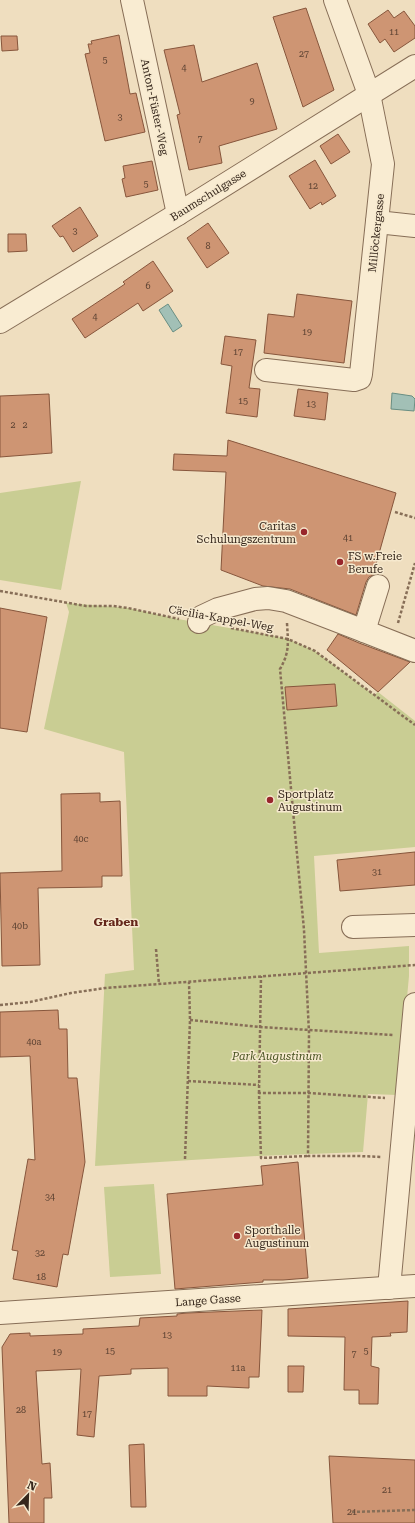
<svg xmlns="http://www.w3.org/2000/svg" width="415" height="1523" viewBox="0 0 415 1523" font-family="'Roboto Serif',serif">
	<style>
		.green { fill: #c9cd93 }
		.water { fill: #a2c0b6; stroke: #698e83 }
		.building { fill: #ce9573; stroke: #87563c }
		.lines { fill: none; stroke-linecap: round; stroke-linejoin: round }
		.minor-casing { stroke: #876e57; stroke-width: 24 }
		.path { stroke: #876e57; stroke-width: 2.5; stroke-dasharray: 3 2; stroke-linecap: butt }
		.minor { stroke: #f9ecd2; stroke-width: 22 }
		.poi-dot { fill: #98262c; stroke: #f6e9ce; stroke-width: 1.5 }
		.labels { text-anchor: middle; stroke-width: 3; stroke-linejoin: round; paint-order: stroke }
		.number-label { font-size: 9px; fill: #5c4232 }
		.street-label { font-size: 11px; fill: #36271c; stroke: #f6e9ce }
		.poi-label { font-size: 11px; fill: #36271c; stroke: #f6e9ce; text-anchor: start }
		.park-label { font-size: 11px; font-style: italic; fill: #495322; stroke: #f6e9ce }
		.neighbourhood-label { font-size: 12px; font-weight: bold; fill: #64261a; stroke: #f6e9ce }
	</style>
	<rect width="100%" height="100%" fill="#efdebf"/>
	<g class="green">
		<path d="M81,481l-20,109 -61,-10v-87z"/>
		<path d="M66,603l62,5 50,11 91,16 19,4 27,12 59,44 4,-3 37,29v126l-101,9 5,97 90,-7v30l-11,119 -30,-1 -5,58 -106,4 -162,10 10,-192 29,-4 -10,-218 -80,-23 25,-117z"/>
		<path d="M154,1184l7,90 -51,3 -6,-90z"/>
	</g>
	<g class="water">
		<path d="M168,304l14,22 -9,6 -14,-22z"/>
		<path d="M392,393l20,3 3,3 -1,12 -23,-2z"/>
	</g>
	<g class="building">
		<path d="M306,8l28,82 -31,17 -30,-90z"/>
		<path d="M388,10l6,8 10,-7 11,15v12l-21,14 -9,-13 -5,4 -12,-19z"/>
		<path d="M119,35l11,59 6,-1 9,39 -40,9 -20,-87 5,-1 -2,-9h4l-1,-3z"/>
		<path d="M1,36h16l1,14 -16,1z"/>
		<path d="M194,45l8,37 55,-19 20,66 -58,17 3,17 -33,7 -12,-55 3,-1 -16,-64z"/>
		<path d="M338,134l12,18 -19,12 -11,-18z"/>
		<path d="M315,160l21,36 -14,9 -1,-3 -11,7 -21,-33z"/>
		<path d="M152,161l6,29 -32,7 -4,-18 3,-1 -2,-12z"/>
		<path d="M80,207l18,29 -25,16 -10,-16 -3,1 -8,-11z"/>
		<path d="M208,223l21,30 -22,15 -20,-30z"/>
		<path d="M8,234h18l1,17 -19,1z"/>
		<path d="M153,261l20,30 -30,20 -5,-8 -53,35 -13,-19 53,-35 -2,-2z"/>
		<path d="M297,294l55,7 -8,62 -80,-10 4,-39 26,3z"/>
		<path d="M225,336l31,4 -7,48 11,1 -3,28 -31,-4 6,-47 -11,-2z"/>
		<path d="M298,389l30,4 -3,27 -31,-4z"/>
		<path d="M49,394l3,59 -52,4v-61z"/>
		<path d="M228,440l168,53 -23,82 -4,2 -3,5 -10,33 -66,-26 -27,-3 -42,-16 5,-98 -53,-2 1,-16 53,2z"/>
		<path d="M0,608l47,9 -20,115 -27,-4z"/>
		<path d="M338,634l21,9 51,19 -32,30 -51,-42z"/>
		<path d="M335,684l2,22 -50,4 -2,-23z"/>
		<path d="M100,793v9l20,-1 2,75h-20v11l-64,1 2,77 -38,1 -2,-93 62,-2 -1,-77z"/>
		<path d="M415,852v33l-75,6 -3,-31z"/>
		<path d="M58,1010l1,19h8l1,49h9l8,84 -17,93 -5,-1 -6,33 -44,-8 5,-28 -6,-1 16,-91 7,1 -5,-104 -30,1v-45z"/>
		<path d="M298,1162l10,116 -25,2h-20v2l-88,7 -8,-95 96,-9 -2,-19z"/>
		<path d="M408,1301l-1,31 -17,1 1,3 -19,1 -1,29 8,2 -1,36h-19v-14h-15l1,-53 -57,-1v-27z"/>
		<path d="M262,1310l-3,67h-10v11l-42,-2v10h-39v-28l-37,1v5l-32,2 -5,61 -17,-2 4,-66 -45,2 6,93 8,-1 2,35h-8v25h-35l-7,-176 8,-13 20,-1v3l53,-2v-5l56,-3 1,-8 37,-2v-2l10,-1z"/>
		<path d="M288,1366h16l-1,26h-15z"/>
		<path d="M144,1444l2,63h-15l-2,-62z"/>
		<path d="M329,1456l86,4v63h-82z"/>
	</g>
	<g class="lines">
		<defs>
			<g id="minor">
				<path d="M132,0l46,214"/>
				<path d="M377,222l38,4"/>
				<path d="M0,322l178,-108 237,-148"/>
				<path d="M266,370l88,10 6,-2 1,-4 22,-210 -14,-70 -34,-94"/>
				<path d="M378,586l-14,45 51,20"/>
				<path d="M199,622l2,-5 17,-8 37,-10 13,-1 18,3 78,30"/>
				<path d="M353,927l62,-2"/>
				<path d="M389,1288l26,-284"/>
				<path d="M0,1313l415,-27"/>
			</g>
		</defs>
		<use href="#minor" class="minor-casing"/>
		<g class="path">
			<path d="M395,512l20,6"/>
			<path d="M0,591l86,15h27l15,2 51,11"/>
			<path d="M287,623c1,19 3,29 -7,46l24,261 5,103 -1,123h51l23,1"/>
			<path d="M398,623l17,-60"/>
			<path d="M231,628l57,11 27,12 100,74"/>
			<path d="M156,949l3,35"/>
			<path d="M0,1005l30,-3 41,-9 34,-5 310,-23"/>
			<path d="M190,1020l70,7 133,8"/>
			<path d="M188,1081l71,4"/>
			<path d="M259,1093l2,-117"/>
			<path d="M307,1156l-46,2 -2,-65h50l76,5"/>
			<path d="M185,1159l5,-139 -1,-38"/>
			<path d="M352,1512l63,-2"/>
		</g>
		<use href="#minor" class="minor"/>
	</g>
	<g class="poi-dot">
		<circle cx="304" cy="532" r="4"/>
		<circle cx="340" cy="562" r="4"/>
		<circle cx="270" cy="800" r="4"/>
		<circle cx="237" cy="1236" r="4"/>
	</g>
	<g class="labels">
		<g class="number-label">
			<text x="394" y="35">11</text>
			<text x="304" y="57">27</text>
			<text x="105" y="63">5</text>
			<text x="184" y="71">4</text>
			<text x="252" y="104">9</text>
			<text x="120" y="120">3</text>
			<text x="200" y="142">7</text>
			<text x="146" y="187">5</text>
			<text x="313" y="189">12</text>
			<text x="75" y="234">3</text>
			<text x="208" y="249">8</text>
			<text x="148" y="289">6</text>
			<text x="95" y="320">4</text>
			<text x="307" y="335">19</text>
			<text x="238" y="355">17</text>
			<text x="243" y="404">15</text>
			<text x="311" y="407">13</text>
			<text x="13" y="428">2</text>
			<text x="25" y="428">2</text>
			<text x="348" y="541">41</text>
			<text x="81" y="842">40c</text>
			<text x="377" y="875">31</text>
			<text x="20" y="929">40b</text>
			<text x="34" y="1045">40a</text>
			<text x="50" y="1200">34</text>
			<text x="40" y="1256">32</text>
			<text x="41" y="1280">18</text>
			<text x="167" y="1338">13</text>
			<text x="110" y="1354">15</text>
			<text x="366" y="1354">5</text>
			<text x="57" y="1355">19</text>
			<text x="354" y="1357">7</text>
			<text x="238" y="1371">11a</text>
			<text x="21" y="1413">28</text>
			<text x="87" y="1417">17</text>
			<text x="387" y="1493">21</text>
			<text x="352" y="1515">21</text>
		</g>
		<g class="street-label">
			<text transform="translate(155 107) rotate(78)" y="4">Anton-Füster-Weg</text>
			<text transform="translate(208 195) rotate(-32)" y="4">Baumschulgasse</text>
			<text transform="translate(376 233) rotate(-84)" y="4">Millöckergasse</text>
			<text transform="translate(221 618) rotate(10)" y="4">Cäcilia-Kappel-Weg</text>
			<text transform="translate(208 1300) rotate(-4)" y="4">Lange Gasse</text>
		</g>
		<g class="poi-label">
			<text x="296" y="530" text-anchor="end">Caritas<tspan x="296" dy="13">Schulungszentrum</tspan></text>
			<text x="348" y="560">FS w.Freie<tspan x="348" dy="13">Berufe</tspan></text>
			<text x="278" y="798">Sportplatz<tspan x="278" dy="13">Augustinum</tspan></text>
			<text x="245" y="1234">Sporthalle<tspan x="245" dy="13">Augustinum</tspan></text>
		</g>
		<g class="park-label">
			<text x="277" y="1060">Park Augustinum</text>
		</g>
		<g class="neighbourhood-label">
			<text x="116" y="926">Graben</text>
		</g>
	</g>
	<g transform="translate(28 1495) rotate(23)" stroke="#f6e9ce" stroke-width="3" paint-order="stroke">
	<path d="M0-3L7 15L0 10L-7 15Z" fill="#36271c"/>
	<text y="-6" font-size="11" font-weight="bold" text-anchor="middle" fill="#36271c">N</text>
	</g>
</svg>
